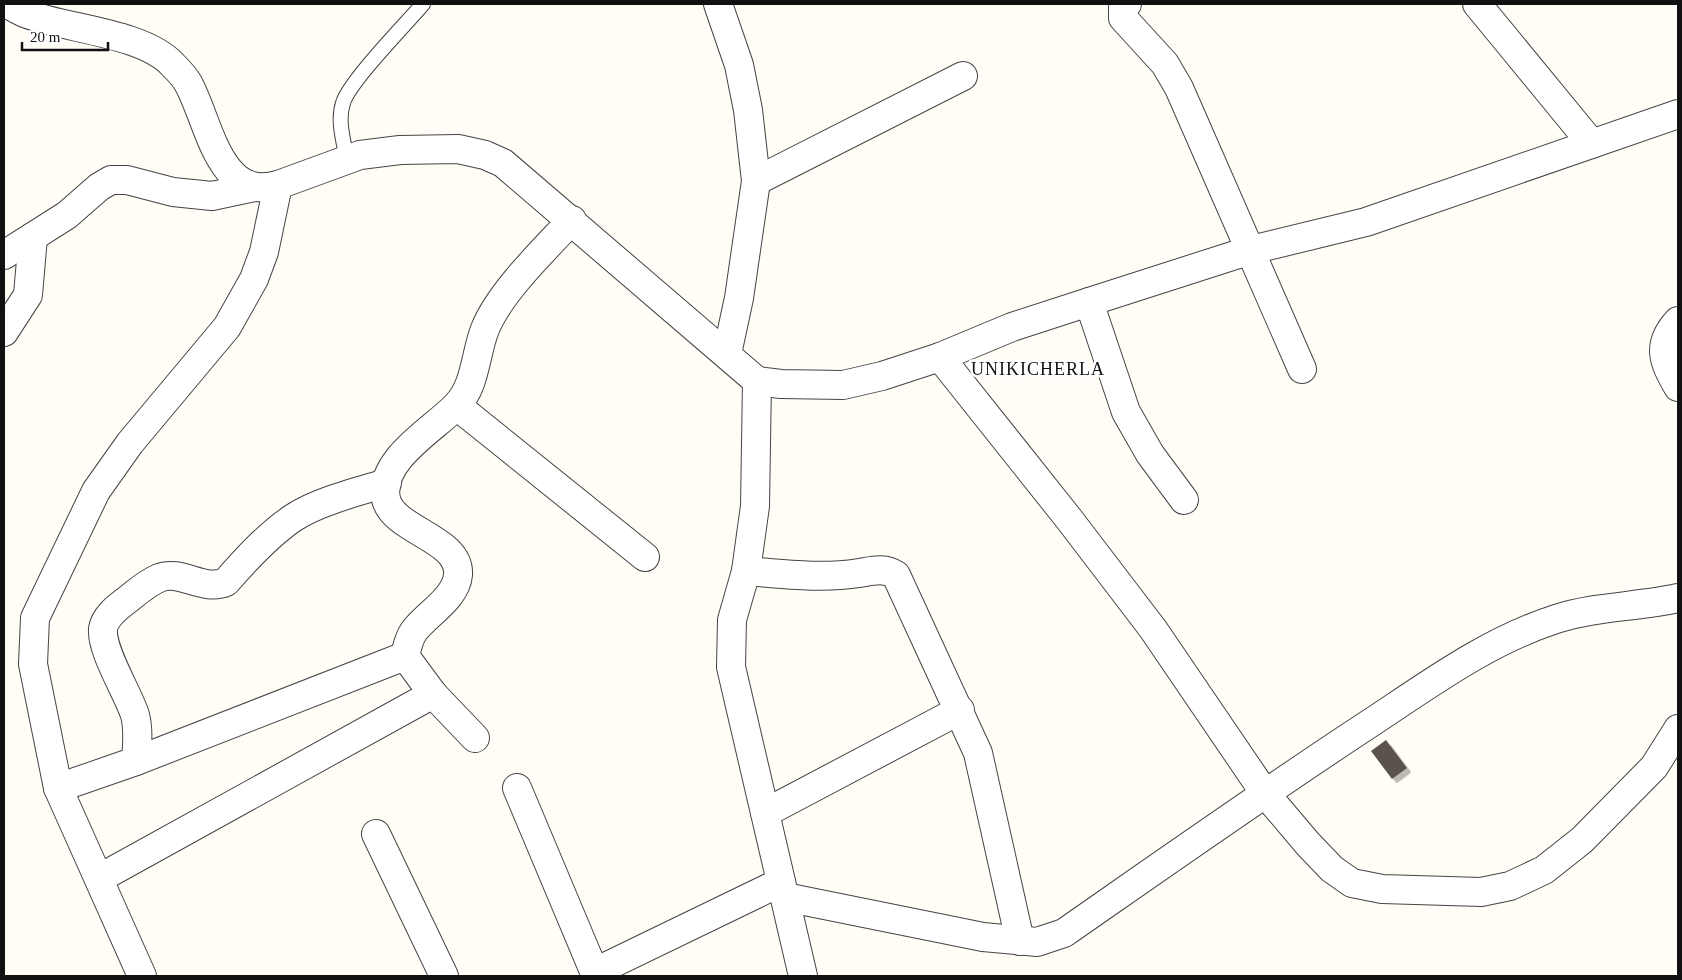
<svg xmlns="http://www.w3.org/2000/svg" width="1682" height="980" viewBox="0 0 1682 980" font-family="'Times New Roman',serif">
	<style>
		.building { fill: #5a524d; filter: url(#shadow) }
		.lines { fill: none; stroke-linecap: round; stroke-linejoin: round }
		.service-casing { stroke: #444; stroke-width: 16 }
		.minor-casing { stroke: #444; stroke-width: 30 }
		.service { stroke: #fff; stroke-width: 14 }
		.minor { stroke: #fff; stroke-width: 28 }
		.labels { text-anchor: middle; stroke-width: 5; stroke-linejoin: round; paint-order: stroke }
		.quarter-label { font-size: 18px; letter-spacing: 1px; fill: #111; stroke: #fff }
	</style>
	<defs>
		<filter id="shadow"><feDropShadow dx="4.5" dy="4.5" stdDeviation="0" flood-color="#0004"/></filter>
	</defs>
	<rect width="100%" height="100%" fill="#fffdf5"/>
	<path class="building" d="M1386,740l21,28 -15,11 -21,-28z"/>
	<g class="lines">
		<defs>
			<path id="service" d="M347,160c-3,-18 -10,-39 -4,-57 6,-21 63,-79 80,-99"/>
			<g id="minor">
				<path d="M6,4c7,3 14,7 21,10 40,15 117,19 146,51 5,5 11,11 15,18 21,37 30,119 90,102l82,-30 40,-5 58,-1 27,6 18,8 254,218 -2,125 -9,65 -14,49 -1,47 72,309"/>
				<path d="M718,4l21,61 9,45 8,71 -17,117 -12,56"/>
				<path d="M1127,4l-4,3v11l42,46 14,24 123,281"/>
				<path d="M1477,4l115,140"/>
				<path d="M756,181l207,-105"/>
				<path d="M4,255l63,-40 32,-28 12,-7h16l46,12 39,4 43,-9"/>
				<path d="M1089,302l37,110 24,42 34,46"/>
				<path d="M1678,321c-22,24 -15,40 0,66"/>
				<path d="M4,332l24,-37 5,-58"/>
				<path d="M940,357l129,162 84,110 111,163 44,52 24,25 20,14 30,6 99,3 29,-6 34,-16 38,-30 72,-73 24,-38"/>
				<path d="M757,381l24,3 62,1 39,-9 58,-19 72,-30 77,-25 162,-52 115,-28 312,-108"/>
				<path d="M457,406l188,151"/>
				<path d="M746,571c38,3 75,8 113,2 13,-2 25,-6 37,2l82,178 42,188"/>
				<path d="M475,738l-42,-44 -28,-38c2,-9 4,-18 9,-25 13,-17 42,-33 44,-56 3,-37 -65,-44 -72,-76 -8,-39 48,-70 70,-93 20,-20 19,-52 29,-77 15,-37 59,-79 87,-109"/>
				<path d="M136,761c1,-15 3,-31 -1,-46 -7,-22 -34,-64 -32,-86 2,-13 15,-22 24,-29 10,-8 20,-17 32,-22 22,-9 44,14 67,4 20,-23 42,-47 67,-64 24,-16 66,-27 94,-35"/>
				<path d="M58,788l78,-27 269,-105"/>
				<path d="M517,788l79,188"/>
				<path d="M765,813l195,-103"/>
				<path d="M376,834l68,142"/>
				<path d="M100,878l333,-184"/>
				<path d="M785,897l198,40 54,5 27,-9c102,-71 204,-143 308,-211 59,-39 116,-81 184,-103 40,-13 82,-12 122,-21"/>
				<path d="M595,972l186,-90"/>
				<path d="M142,976l-84,-188 -25,-124 2,-46 61,-127 34,-48 97,-116 27,-48 10,-27 14,-67"/>
			</g>
		</defs>
		<use href="#service" class="service-casing"/>
		<use href="#minor" class="minor-casing"/>
		<use href="#service" class="service"/>
		<use href="#minor" class="minor"/>
	</g>
	<g class="labels">
		<g class="quarter-label">
			<text x="1038" y="375">UNIKICHERLA</text>
		</g>
	</g>
	<rect width="1682" height="980" fill="none" stroke="#111111" stroke-width="10"/>
	<path d="M22 42v8h86v-8" fill="none" stroke="#111111" stroke-width="2.5"/>
	<text x="30" y="42" font-size="15" fill="#111111" stroke="#ffffff" stroke-width="4" paint-order="stroke">20 m</text>
</svg>
